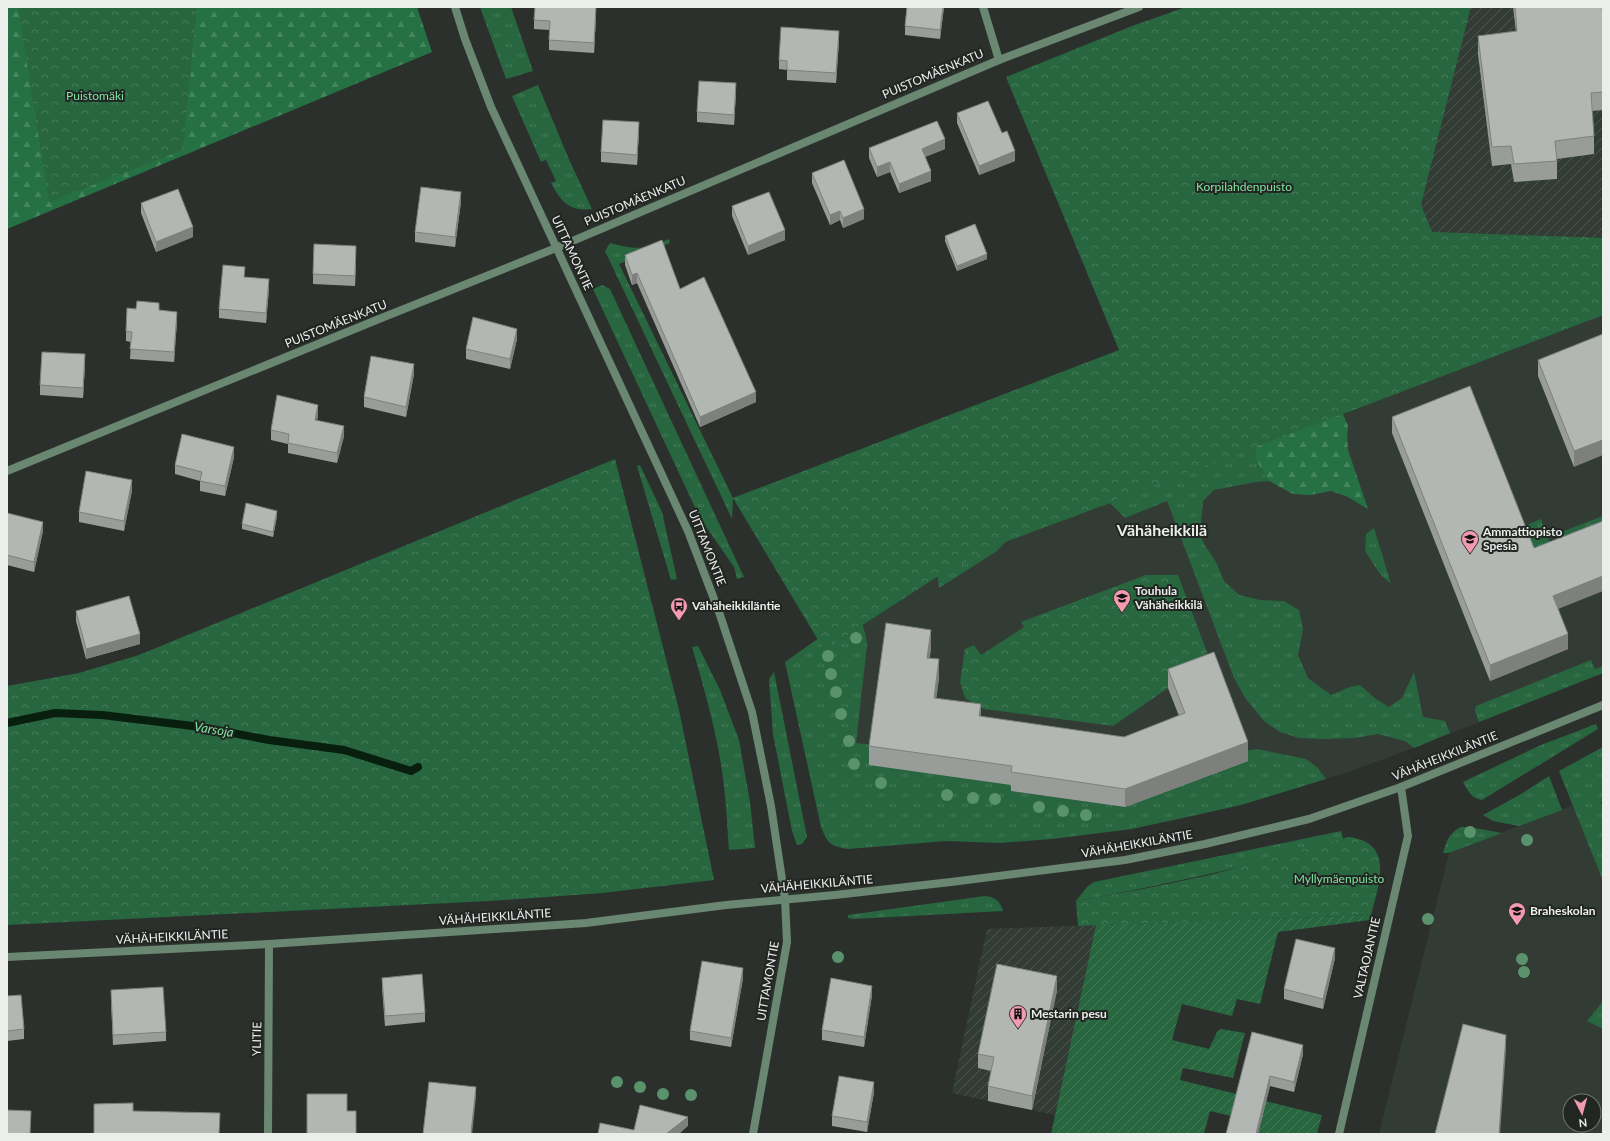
<svg xmlns="http://www.w3.org/2000/svg" width="1610" height="1141" viewBox="0 0 1610 1141" font-family="Lato,sans-serif">
	<style>
		.built { fill: #323c35; fill-rule: evenodd }
		.industrial { fill: url(#industrial-furrows) }
		.grass { fill: url(#grass-tufts) }
		.forest { fill: url(#forest-firs) }
		.park { fill: url(#park-crowns) }
		.garden { fill: url(#garden-furrows) }
		.lines { fill: none; stroke-linecap: round; stroke-linejoin: round }
		.stream { stroke: #081f10; stroke-width: 8 }
		.minor { stroke: #698771; stroke-width: 8 }
		.tertiary { stroke: #698771; stroke-width: 8 }
		.tree { fill: #5a926c }
		.wall { fill: #999d9a }
		.shaded-wall { fill: #7d807d }
		.building { fill: #b2b7b3; stroke: #7d807d }
		.labels { text-anchor: middle; stroke-width: 4; stroke-linejoin: round; paint-order: stroke }
		.street-label { font-size: 12px; fill: #eceeec; stroke: #222623 }
		.park-label { font-size: 12px; fill: #7fe39f; stroke: #222623 }
		.poi-label { font-size: 12px; font-weight: bold; fill: #eceeec; stroke: #222623; text-anchor: start }
		.water-label { font-size: 13px; font-style: italic; fill: #7de19e; stroke: #222623 }
		.district-label { font-size: 16px; font-weight: bold; fill: #eceeec; stroke: #222623 }
	</style>
	<defs>
		<pattern id="industrial-furrows" width="10" height="10" patternUnits="userSpaceOnUse"><rect width="10" height="10" fill="#323c35"/><path d="M-1 1l2-2M0 10L10 0M9 11l2-2" fill="none" stroke="#505852"/></pattern>
		<pattern id="grass-tufts" width="24" height="20" patternUnits="userSpaceOnUse"><rect width="24" height="20" fill="#27663e"/><path d="M3 7l-1-3M5 7V3M7 7l1-3M15 17l-1-3M17 17v-4M19 17l1-3" fill="none" stroke="#467c5a"/></pattern>
		<pattern id="forest-firs" width="22" height="20" patternUnits="userSpaceOnUse"><rect width="22" height="20" fill="#267143"/><path d="M5 1l3.5 6h-7zM16 11l3.5 6h-7z" fill="#46865e"/></pattern>
		<pattern id="park-crowns" width="20" height="18" patternUnits="userSpaceOnUse"><rect width="20" height="18" fill="#27663e"/><path d="M2 6a3 3 0 1 1 6 0M12 15a3 3 0 1 1 6 0" fill="none" stroke="#467c5a"/></pattern>
		<pattern id="garden-furrows" width="10" height="10" patternUnits="userSpaceOnUse"><rect width="10" height="10" fill="#27663e"/><path d="M-1 1l2-2M0 10L10 0M9 11l2-2" fill="none" stroke="#467c5a"/></pattern>
	</defs>
	<rect width="100%" height="100%" fill="#2c302d"/>
	<g class="built">
		<path d="M1603,315v358l-189,75 -66,24 -107,33 -73,17 -316,-32 -28,-140 113,-73 68,-35z"/>
		<path d="M1573,805l30,76v253h-224l70,-281zM1570,1101h24v24h-24z"/>
	</g>
	<g class="industrial">
		<path d="M1471,7h132v231l-171,-5 -11,-28z"/>
		<path d="M1096,925l-41,190 -103,-22 35,-164z"/>
	</g>
	<g class="grass">
		<path d="M480,7h31l22,64 -27,8z"/>
		<path d="M538,85l30,72 24,52c-22,3 -31,-7 -41,-26l5,-2 -10,-21 -5,2 -29,-66z"/>
		<path d="M1421,205l11,28 171,5v77l-260,99 -87,46 13,21 -13,1 -42,8 -11,11 -3,33 4,10 12,18 8,19 15,14 21,5 24,1 15,9 4,19 -5,26 10,23 23,17 19,-8 10,-2 16,14 13,8 13,-9 12,-26 9,45 22,4 5,12 -36,15 -9,-7 -27,-7 -23,4 -31,1 -25,-1 -19,-6 -16,-11 -18,-22 -12,-21 -67,-177 -42,17 -15,-15 -105,39 -8,9 -58,37 -3,-29 183,-209z"/>
		<path d="M669,239l1,4 -51,21 114,234 -1,21 -127,-268 5,-8c27,7 33,7 59,-4z"/>
		<path d="M602,285l8,4 134,288 -7,2 -3,-12 -34,-49 -107,-229z"/>
		<path d="M640,465l22,47 15,67 -6,1 -34,-114z"/>
		<path d="M1603,516v20l-40,16 -7,-18z"/>
		<path d="M1541,519l11,28 -22,8 -10,-27z"/>
		<path d="M1374,528l17,56 -11,-10 -15,-23 1,-17z"/>
		<path d="M847,618h14l5,19 1,8 -11,98 16,2 140,40 -1,6 114,16 119,-56 13,-2 49,10 11,8 9,12 -85,26 -109,24 -80,10 -52,4 -54,-2 -98,8c-18,-3 -20,-5 -27,-22l-36,-165z"/>
		<path d="M698,646l22,44 19,50 11,62 5,46 -26,2c-2,-26 -3,-53 -7,-79 -6,-42 -18,-83 -30,-124z"/>
		<path d="M1591,660l4,9 8,-3v7l-124,49 -4,-11 1,-5z"/>
		<path d="M774,672l33,165 -5,7 -5,1 -5,-14 -19,-97 -4,-55z"/>
		<path d="M1596,724l2,5 -116,71c-10,-1 -14,-9 -19,-18l78,-37z"/>
		<path d="M1603,747v54l-2,1 2,6v73l-44,-110z"/>
		<path d="M1549,776l13,34 -43,16 -26,-5 -10,-6 38,-21z"/>
		<path d="M1461,827h8l33,6 -53,20h-6c4,-13 6,-20 18,-26z"/>
		<path d="M1341,831l2,7 -1,4c-88,22 -176,43 -266,59l11,-14 7,-5z"/>
		<path d="M985,896c10,1 15,5 18,15l-149,8 -6,-1v-3z"/>
		<path d="M1603,1001v28l-16,-8z"/>
	</g>
	<g class="forest">
		<path d="M7,7h410l15,45 -425,177z"/>
		<path d="M1327,405l16,9 5,12 -1,11 1,13 20,59 -20,-12 -17,-6 -21,4 -17,-1 -24,-13 -13,-21 1,-22z"/>
	</g>
	<g class="park">
		<path d="M18,7h179l-14,143 -134,52z"/>
		<path d="M1186,7h285l-50,198 11,27 171,6v77l-598,227 -68,35 -113,73 -91,-152 386,-148 -113,-273 126,-51z"/>
		<path d="M615,459l64,251 35,170 -112,13 -113,8 -482,24v-239l72,-13 60,-18z"/>
		<path d="M1146,575h32l36,96 -46,17 -55,38 -129,-17 -19,-11 -5,-16 5,-33 9,-4 7,10 43,-28 -3,-5z"/>
		<path d="M1348,837c47,5 31,47 23,78l-293,11 -2,-25 67,-12 67,-14z"/>
	</g>
	<path class="garden" d="M1371,915l-1,5 -92,12 -18,72 -23,-5 -5,17 -50,-12 -10,36 37,9 8,-17 4,-3 24,4 -12,45 -50,-10 -3,12 142,35 -5,19h-59l3,-11 -51,-12 -6,23h-153l45,-209z"/>
	<g class="lines">
		<path class="stream" d="M7,723l48,-10 47,2 99,12 68,13 75,10 67,21 7,-4"/>
		<g class="minor">
			<path d="M983,7l16,53"/>
			<path d="M7,471l372,-152 177,-71 443,-188 140,-53"/>
			<path d="M268,1134l1,-190"/>
			<path d="M1339,1134l69,-298 -7,-49"/>
		</g>
		<g class="tertiary">
			<path d="M455,7l10,32 26,68 197,424 31,81 33,100 19,94 14,93 2,43 -34,192"/>
			<path d="M7,957l262,-13 317,-21 140,-18 109,-10 116,-13 174,-22 80,-16 104,-25 92,-32 202,-82"/>
		</g>
	</g>
	<g class="tree">
		<circle cx="856" cy="638" r="6"/>
		<circle cx="828" cy="656" r="6"/>
		<circle cx="831" cy="674" r="6"/>
		<circle cx="836" cy="692" r="6"/>
		<circle cx="841" cy="714" r="6"/>
		<circle cx="849" cy="741" r="6"/>
		<circle cx="854" cy="764" r="6"/>
		<circle cx="881" cy="783" r="6"/>
		<circle cx="947" cy="795" r="6"/>
		<circle cx="973" cy="798" r="6"/>
		<circle cx="995" cy="799" r="6"/>
		<circle cx="1039" cy="807" r="6"/>
		<circle cx="1063" cy="811" r="6"/>
		<circle cx="1086" cy="815" r="6"/>
		<circle cx="1470" cy="832" r="6"/>
		<circle cx="1527" cy="840" r="6"/>
		<circle cx="1428" cy="919" r="6"/>
		<circle cx="838" cy="957" r="6"/>
		<circle cx="1522" cy="959" r="6"/>
		<circle cx="1524" cy="972" r="6"/>
		<circle cx="617" cy="1082" r="6"/>
		<circle cx="640" cy="1087" r="6"/>
		<circle cx="663" cy="1094" r="6"/>
		<circle cx="691" cy="1095" r="6"/>
	</g>
	<g class="wall">
		<path d="M944,7l-4,32 -35,-4v-9z"/>
		<path d="M1513,7h89l1,9v94l-11,1 2,25v18l-37,5v20l-43,3 -3,-18 -19,2 -14,-112v-18l38,-4z"/>
		<path d="M596,16l-2,37 -45,-3v-20l-15,-1v-9z"/>
		<path d="M839,41l-3,42 -49,-3v-10l-8,-1v-9z"/>
		<path d="M736,93l-2,32 -37,-3v-10z"/>
		<path d="M957,113l45,20 13,28 -36,14 -22,-52z"/>
		<path d="M639,132l-2,33 -36,-3v-10z"/>
		<path d="M869,148l76,1 -20,8 6,24 -32,12 -9,-21 -13,5 -8,-19z"/>
		<path d="M812,173l52,46 -21,9 -3,-8 -10,5 -18,-42z"/>
		<path d="M461,202l-6,45 -40,-5v-10z"/>
		<path d="M141,203l52,34 -37,15 -15,-39z"/>
		<path d="M732,206l53,34 -37,15 -16,-39z"/>
		<path d="M945,236l42,23 -30,12 -12,-30z"/>
		<path d="M625,255l55,34 76,113 -56,25 -63,-144 -5,2 -7,-20z"/>
		<path d="M356,256l-1,30 -42,-2v-10z"/>
		<path d="M245,277l24,12 -3,34 -47,-5v-9z"/>
		<path d="M159,310l18,11 -3,41 -44,-3 1,-17 -5,-1v-10z"/>
		<path d="M1603,334l-29,133 -36,-91v-16z"/>
		<path d="M517,339l-7,30 -44,-10v-10z"/>
		<path d="M85,364l-2,34 -43,-3v-10z"/>
		<path d="M414,374l-8,43 -42,-10v-10z"/>
		<path d="M318,415l-1,5 27,16 -7,27 -49,-10v-9l-17,-4v-10z"/>
		<path d="M1392,417l142,131 24,61 10,40 -78,32 -98,-248z"/>
		<path d="M234,457l-9,39 -25,-5v-10l-25,-7v-9z"/>
		<path d="M132,490l-8,41 -45,-9v-10z"/>
		<path d="M7,513l36,18 -9,41 -27,-7z"/>
		<path d="M277,516l-4,21 -31,-8v-5z"/>
		<path d="M76,611l64,33 -54,15 -10,-38z"/>
		<path d="M931,649l-2,9 10,20 -3,20 45,19 143,20 55,-21 -11,-28v-19l80,92 -123,46 -114,-16v-6l-142,-20v-19z"/>
		<path d="M1335,958l-12,51 -39,-10v-10z"/>
		<path d="M382,978l43,35v9l-40,4 -3,-38z"/>
		<path d="M743,978l-12,69 -41,-7v-9z"/>
		<path d="M111,990l55,42v9l-53,4 -2,-45z"/>
		<path d="M1057,990l-25,120 -44,-9v-15l3,-15 -13,-3v-14z"/>
		<path d="M872,995l-8,52 -42,-7v-10z"/>
		<path d="M7,996l17,33v10l-17,2z"/>
		<path d="M1252,1032l51,22 -9,38 -24,-6 -12,48h-32z"/>
		<path d="M874,1092l-7,40 -35,-6v-10z"/>
	</g>
	<g class="shaded-wall">
		<path d="M596,7v9l-2,37v-10z"/>
		<path d="M943,7h1l-4,32v-9z"/>
		<path d="M839,31v10l-3,42v-10z"/>
		<path d="M736,83v10l-2,32v-10z"/>
		<path d="M639,122v10l-2,33v-10z"/>
		<path d="M945,139v10l-23,9v-9z"/>
		<path d="M1015,151v10l-36,14v-9z"/>
		<path d="M890,162v10l-13,5v-10z"/>
		<path d="M931,171v10l-32,12v-9z"/>
		<path d="M461,192v10l-6,45v-10z"/>
		<path d="M864,209v10l-21,9v-10z"/>
		<path d="M840,211v9l-10,5v-10z"/>
		<path d="M193,227v10l-37,15v-10z"/>
		<path d="M785,230v10l-37,15v-9z"/>
		<path d="M356,246v10l-1,30v-10z"/>
		<path d="M987,254v5l-30,12v-5z"/>
		<path d="M637,273v10l-5,2v-10z"/>
		<path d="M269,279v10l-3,34v-10z"/>
		<path d="M177,312v9l-3,41v-10z"/>
		<path d="M517,329v10l-7,30v-10z"/>
		<path d="M85,354v10l-2,34v-10z"/>
		<path d="M414,364v10l-8,43v-10z"/>
		<path d="M756,392v10l-56,25v-10z"/>
		<path d="M318,405v10l-3,15v-10z"/>
		<path d="M344,426v10l-7,27v-10z"/>
		<path d="M1603,440v15l-29,12v-16z"/>
		<path d="M234,447v10l-9,39v-10z"/>
		<path d="M132,480v10l-8,41v-10z"/>
		<path d="M277,511v5l-4,21v-5z"/>
		<path d="M43,522v9l-9,41v-10z"/>
		<path d="M1603,576v15l-50,20v-15z"/>
		<path d="M931,630v19l-4,28v-19z"/>
		<path d="M140,634v10l-54,15v-10z"/>
		<path d="M1568,634v15l-78,32v-16z"/>
		<path d="M939,659v19l-5,38v-18z"/>
		<path d="M981,704v19l-2,-7z"/>
		<path d="M1248,742v19l-123,46v-18z"/>
		<path d="M1335,948v10l-12,51v-10z"/>
		<path d="M743,968v10l-12,69v-9z"/>
		<path d="M1057,976v14l-25,120v-14z"/>
		<path d="M872,986v9l-8,52v-10z"/>
		<path d="M1506,1035v14l-6,85h-1z"/>
		<path d="M1303,1045v9l-9,38v-10z"/>
		<path d="M1270,1076v10l-12,48h-2z"/>
		<path d="M874,1082v10l-7,40v-10z"/>
		<path d="M476,1087v10l-4,37h-1z"/>
		<path d="M688,1117v9l-9,8h-13z"/>
	</g>
	<g class="building">
		<path d="M535,7h61l-2,36 -45,-3 1,-19 -16,-1z"/>
		<path d="M907,7h36l-3,23 -35,-4z"/>
		<path d="M1515,7h87l1,9v76l-12,1 3,43 -39,5 2,20 -43,3 -3,-18 -19,1 -14,-111 39,-5z"/>
		<path d="M781,27l58,4 -3,42 -49,-3v-9l-8,-1z"/>
		<path d="M699,81l37,2 -2,32 -37,-3z"/>
		<path d="M988,101l14,32 5,-2 8,20 -36,15 -22,-53z"/>
		<path d="M603,120l36,2 -2,33 -36,-3z"/>
		<path d="M937,121l8,18 -23,10 9,22 -32,13 -9,-22 -13,5 -8,-19z"/>
		<path d="M844,160l20,49 -21,9 -3,-7 -10,4 -18,-42z"/>
		<path d="M421,187l40,5 -6,45 -40,-5z"/>
		<path d="M178,189l15,38 -37,15 -15,-39z"/>
		<path d="M769,192l16,38 -37,16 -16,-40z"/>
		<path d="M975,224l12,30 -30,12 -12,-30z"/>
		<path d="M662,240l18,49 24,-12 52,115 -56,25 -63,-144 -5,2 -7,-20z"/>
		<path d="M314,244l42,2 -1,30 -42,-2z"/>
		<path d="M223,265l22,2 -1,10 25,2 -3,34 -47,-4z"/>
		<path d="M137,301l22,2v7l18,2 -3,40 -44,-3 2,-17 -6,-1 1,-23 9,1z"/>
		<path d="M473,317l44,12 -7,30 -44,-10z"/>
		<path d="M1603,334v106l-29,11 -36,-91z"/>
		<path d="M42,352l43,2 -2,34 -43,-3z"/>
		<path d="M371,356l43,8 -8,43 -42,-10z"/>
		<path d="M1470,386l64,162 69,-27v55l-50,20 15,38 -78,31 -98,-248z"/>
		<path d="M277,395l41,10 -3,15 29,6 -7,27 -49,-10 1,-9 -18,-4z"/>
		<path d="M182,434l52,13 -9,39 -25,-5 2,-9 -27,-7z"/>
		<path d="M86,471l46,9 -8,41 -45,-9z"/>
		<path d="M246,503l31,8 -4,21 -31,-8z"/>
		<path d="M7,513l36,9 -9,40 -27,-7z"/>
		<path d="M129,596l11,38 -54,15 -10,-38z"/>
		<path d="M886,623l45,7 -4,28 12,1 -5,39 47,6 -2,12 145,21 61,-24 -17,-44 46,-17 34,90 -123,47 -114,-17 1,-6 -143,-20z"/>
		<path d="M1296,939l39,9 -12,51 -39,-10z"/>
		<path d="M702,961l41,7 -12,70 -41,-7z"/>
		<path d="M997,964l60,12 -25,120 -44,-10 6,-29 -16,-3z"/>
		<path d="M422,974l3,39 -40,3 -3,-38z"/>
		<path d="M831,978l41,8 -8,51 -42,-7z"/>
		<path d="M163,987l3,45 -53,3 -2,-45z"/>
		<path d="M21,995l3,34 -17,2v-35z"/>
		<path d="M1463,1024l43,11 -7,99h-64z"/>
		<path d="M1252,1032l51,13 -9,37 -24,-6 -14,58h-30z"/>
		<path d="M839,1076l35,6 -7,40 -35,-6z"/>
		<path d="M429,1082l47,5 -5,46 5,1h-53z"/>
		<path d="M307,1094h40v17h9v23h-49z"/>
		<path d="M133,1103v8l87,2 -1,21h-125v-30z"/>
		<path d="M640,1105l48,12 -22,17h-68l2,-11 34,7z"/>
		<path d="M7,1110l24,1 -1,23h-23z"/>
	</g>
	<defs>
		<symbol id="school-pin" viewBox="-11 -11 22 30"><path d="M0 17L-7.5 6A9.5 9.5 0 1 1 7.5 6Z" fill="#f19ab0" stroke="#222623"/><path d="M0-5L7-2L0 1L-7-2ZM-4 1L0 2.5L4 1V4Q0 6-4 4Z" fill="#111"/></symbol>
		<symbol id="bus-pin" viewBox="-11 -11 22 30"><path d="M0 17L-7.5 6A9.5 9.5 0 1 1 7.5 6Z" fill="#f19ab0" stroke="#222623"/><path d="M-5-6H5V4H4V6H2V4H-2V6H-4V4H-5ZM-3.5-4V0h7V-4ZM-3.5 1.2v1.5H-2V1.2ZM2 1.2v1.5H3.5V1.2Z" fill="#111"/></symbol>
		<symbol id="building-pin" viewBox="-11 -11 22 30"><path d="M0 17L-7.5 6A9.5 9.5 0 1 1 7.5 6Z" fill="#f19ab0" stroke="#222623"/><path d="M-4-6H4V6H1V3H-1V6H-4ZM-2.5-4.3h1.7v1.8h-1.7ZM.8-4.3h1.7v1.8H.8ZM-2.5-1h1.7V.8h-1.7ZM.8-1h1.7V.8H.8Z" fill="#111"/></symbol>
	</defs>
	<g fill-rule="evenodd">
		<use href="#school-pin" x="1460" y="529" width="20" height="27"/>
		<use href="#school-pin" x="1112" y="588" width="20" height="27"/>
		<use href="#bus-pin" x="669" y="596" width="20" height="27"/>
		<use href="#school-pin" x="1507" y="901" width="20" height="27"/>
		<use href="#building-pin" x="1008" y="1004" width="20" height="27"/>
	</g>
	<g class="labels">
		<g class="street-label">
			<text transform="translate(933 74) rotate(-23)" y="4">PUISTOMÄENKATU</text>
			<text transform="translate(635 201) rotate(-23)" y="4">PUISTOMÄENKATU</text>
			<text transform="translate(572 253) rotate(65)" y="4">UITTAMONTIE</text>
			<text transform="translate(336 324) rotate(-22)" y="4">PUISTOMÄENKATU</text>
			<text transform="translate(707 548) rotate(68)" y="4">UITTAMONTIE</text>
			<text transform="translate(1445 756) rotate(-22)" y="4">VÄHÄHEIKKILÄNTIE</text>
			<text transform="translate(1137 844) rotate(-10)" y="4">VÄHÄHEIKKILÄNTIE</text>
			<text transform="translate(817 884) rotate(-5)" y="4">VÄHÄHEIKKILÄNTIE</text>
			<text transform="translate(495 917) rotate(-4)" y="4">VÄHÄHEIKKILÄNTIE</text>
			<text transform="translate(172 937) rotate(-3)" y="4">VÄHÄHEIKKILÄNTIE</text>
			<text transform="translate(1367 958) rotate(-77)" y="4">VALTAOJANTIE</text>
			<text transform="translate(768 981) rotate(-80)" y="4">UITTAMONTIE</text>
			<text transform="translate(257 1039) rotate(-89)" y="4">YLITIE</text>
		</g>
		<g class="park-label">
			<text x="95" y="100">Puistomäki</text>
			<text x="1244" y="191">Korpilahdenpuisto</text>
			<text x="1339" y="883">Myllymäenpuisto</text>
		</g>
		<g class="poi-label">
			<text x="1483" y="536">Ammattiopisto<tspan x="1483" dy="14">Spesia</tspan></text>
			<text x="1135" y="595">Touhula<tspan x="1135" dy="14">Vähäheikkilä</tspan></text>
			<text x="692" y="610">Vähäheikkiläntie</text>
			<text x="1530" y="915">Braheskolan</text>
			<text x="1031" y="1018">Mestarin pesu</text>
		</g>
		<g class="water-label">
			<text transform="translate(214 729) rotate(9)" y="5">Varsoja</text>
		</g>
		<g class="district-label">
			<text x="1162" y="536">Vähäheikkilä</text>
		</g>
	</g>
	<rect width="1610" height="1141" fill="none" stroke="#eceeec" stroke-width="16"/>
	<g transform="translate(1582 1113) rotate(174)"><circle r="19" fill="#222623" stroke="#737673"/>
	<path d="M0-3L7 15L0 10L-7 15Z" fill="#f19ab0"/>
	<text y="-6" font-size="11" font-weight="bold" text-anchor="middle" fill="#eceeec">N</text>
	</g>
</svg>
